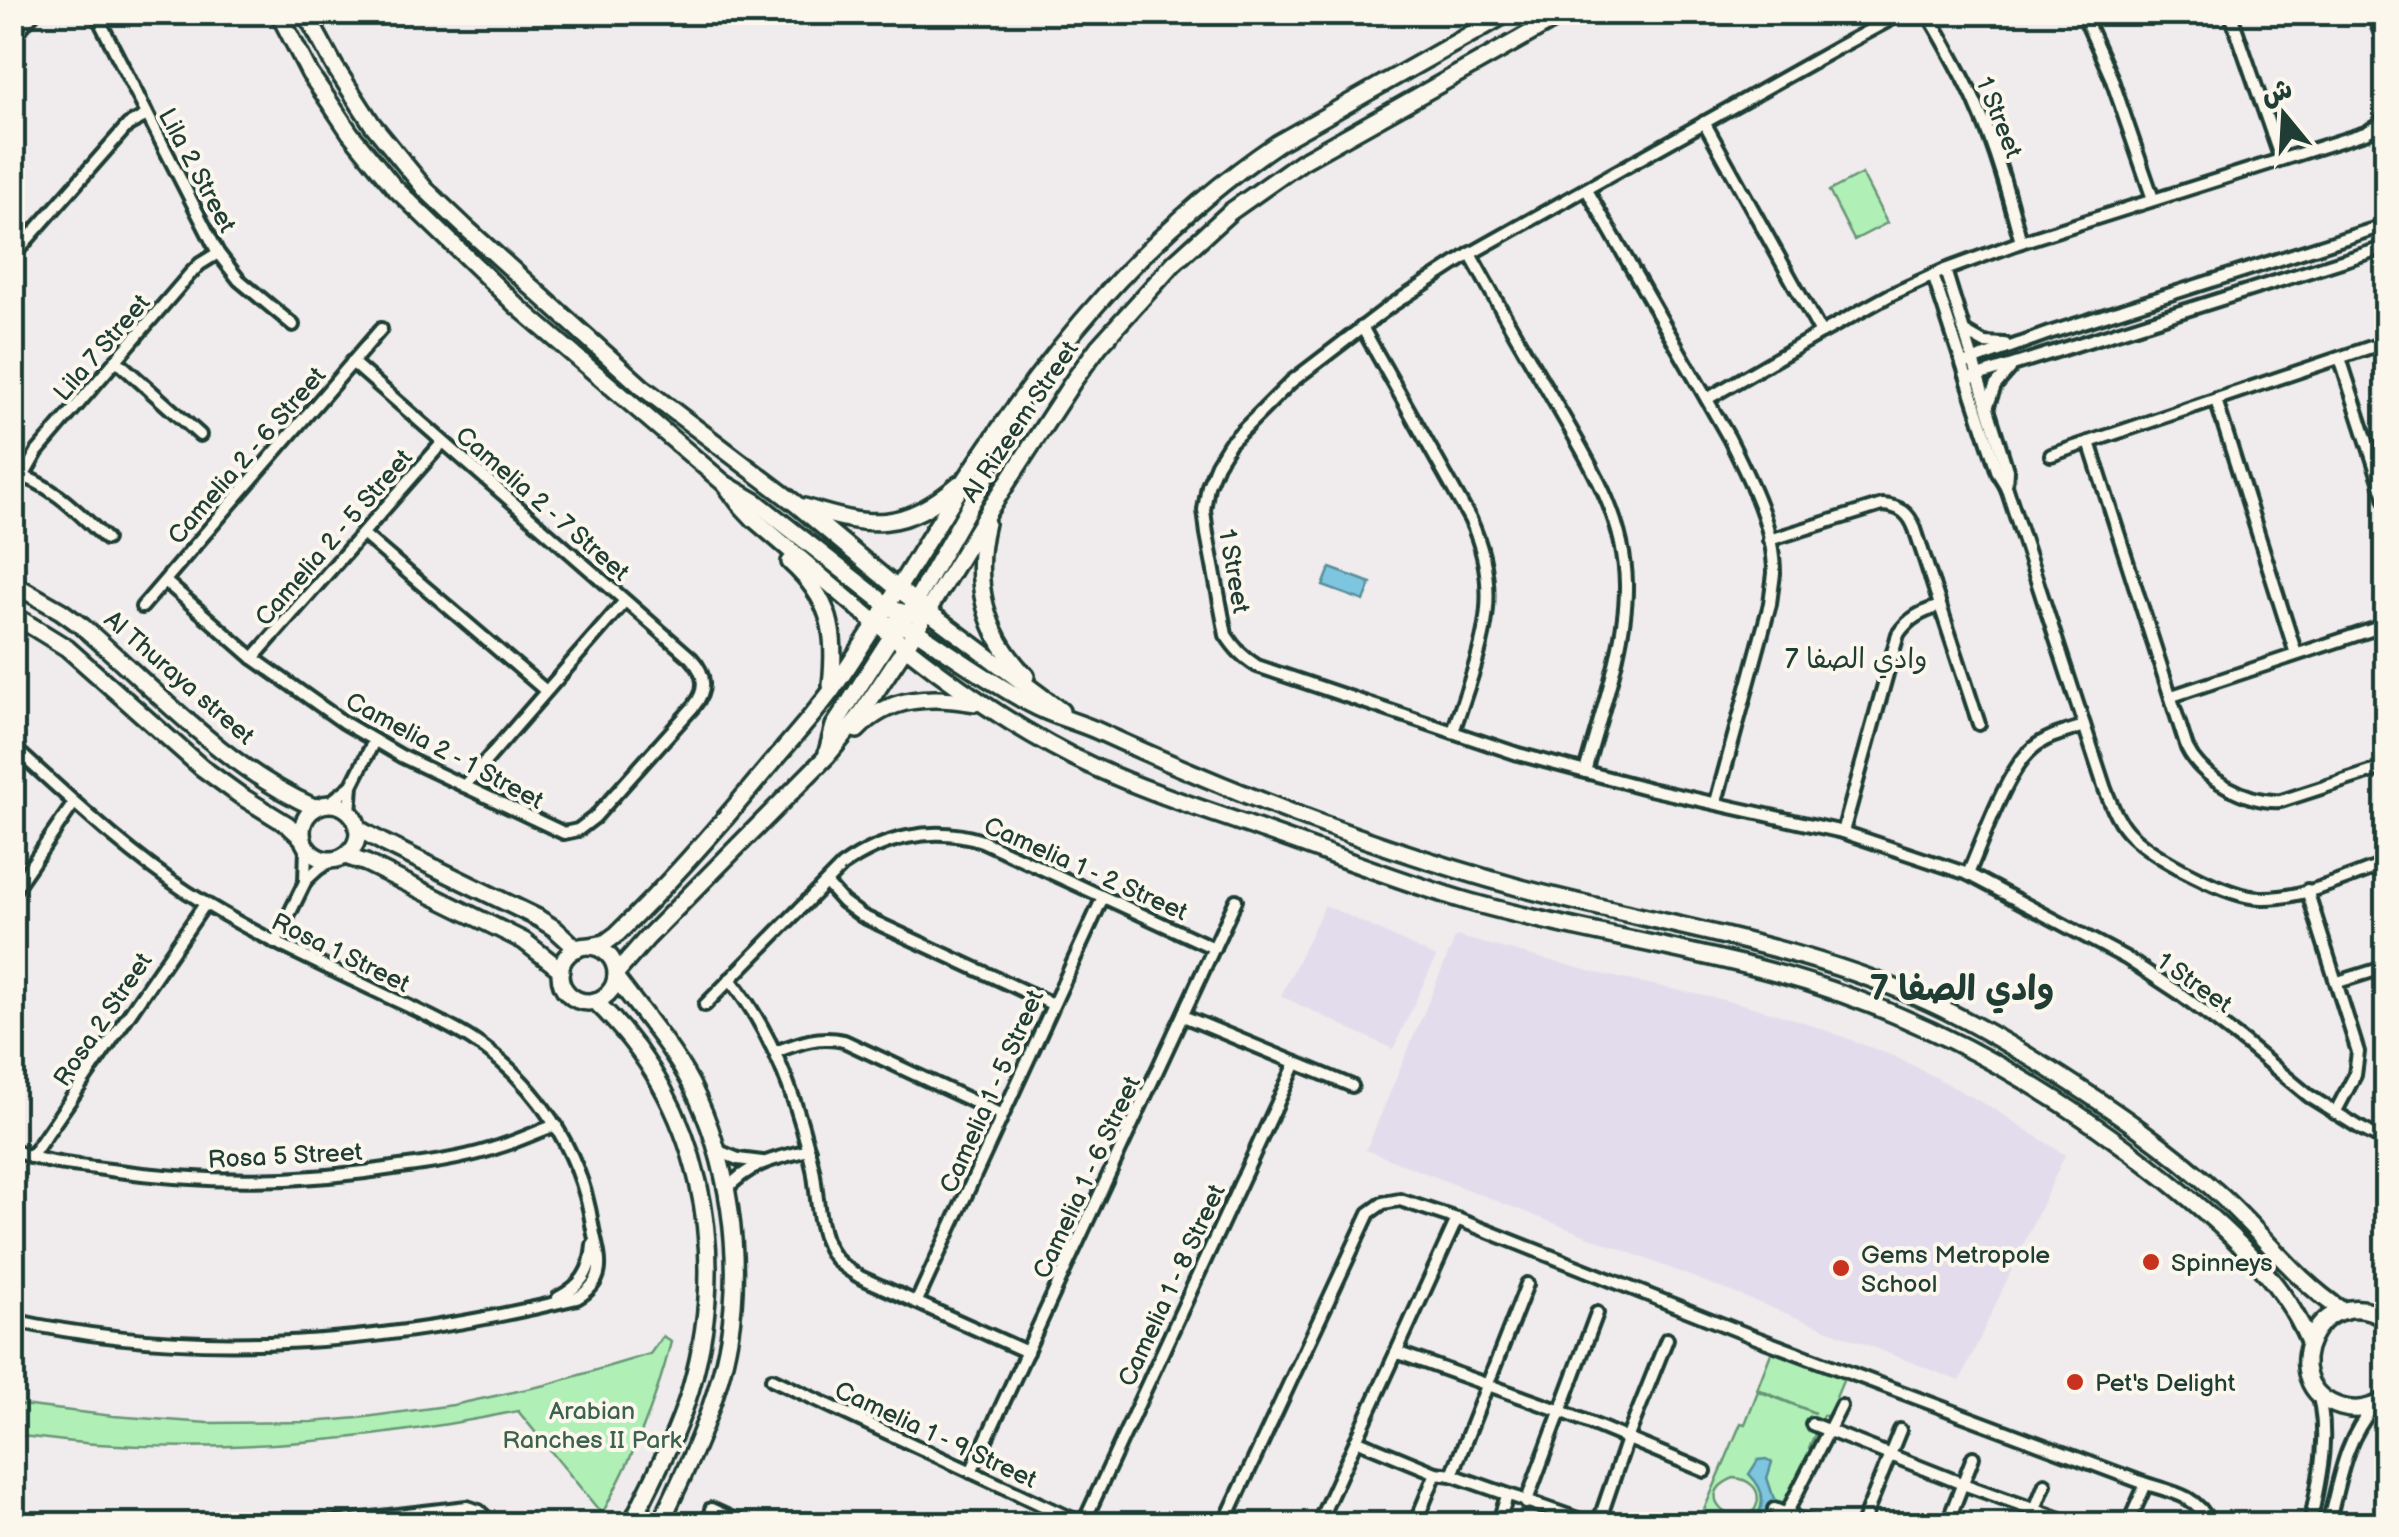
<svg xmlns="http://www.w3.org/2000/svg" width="2399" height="1537" viewBox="0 0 2399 1537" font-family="'Balsamiq Sans','Playpen Sans Arabic',sans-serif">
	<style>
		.built { fill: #e3dcec }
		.green { fill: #b0f0b7; stroke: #689676; stroke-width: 2.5; fill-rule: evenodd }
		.water { fill: #7ec5df; stroke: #588f9b; stroke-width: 2.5 }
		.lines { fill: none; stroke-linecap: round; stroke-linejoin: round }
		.street-casing { stroke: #1f3d34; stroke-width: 18 }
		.secondary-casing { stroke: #1f3d34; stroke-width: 22 }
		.street { stroke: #fbf7ec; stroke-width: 10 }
		.secondary { stroke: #fbf7ec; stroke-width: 15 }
		.poi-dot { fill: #c8321e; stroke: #fbf7ec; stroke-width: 4 }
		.labels { text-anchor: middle; stroke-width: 8; stroke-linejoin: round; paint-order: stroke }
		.street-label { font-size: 25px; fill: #1f3d34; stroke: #fbf7ec }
		.poi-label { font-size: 25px; fill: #1f3d34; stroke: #fbf7ec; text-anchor: start }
		.park-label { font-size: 25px; fill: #3c614e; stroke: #fbf7ec }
		.neighbourhood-label { font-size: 28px; fill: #1f3d34; stroke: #fbf7ec }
		.district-label { font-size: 35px; font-weight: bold; fill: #1f3d34; stroke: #fbf7ec }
	</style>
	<rect width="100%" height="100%" fill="#f0ebec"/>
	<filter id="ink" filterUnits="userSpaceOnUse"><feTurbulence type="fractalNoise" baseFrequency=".01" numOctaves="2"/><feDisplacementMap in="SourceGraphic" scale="20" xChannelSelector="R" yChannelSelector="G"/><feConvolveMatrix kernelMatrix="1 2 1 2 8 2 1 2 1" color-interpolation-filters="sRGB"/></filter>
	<g filter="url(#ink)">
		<g class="built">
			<path d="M1325,905l111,52 -43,92 -112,-53z"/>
			<path d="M1456,936l145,38 141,30 59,17 92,35 27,13 74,40 71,46 -105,226 -594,-231z"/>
		</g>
		<g class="green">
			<path d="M1862,174l25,49 -33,17 -25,-49z"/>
			<path d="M663,1336l8,6c-17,66 -37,112 -69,172l-84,-103c-137,28 -281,42 -421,33 -28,-2 -56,-6 -84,-9v-31l100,12 95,7 103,-1 47,-4 95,-13 93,-20 104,-31z"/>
			<path d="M1773,1348l72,28 -17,41 -5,-2 -14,33 2,2 -25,55 -12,-5 -7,-22 5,-16 -12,23c11,48 -30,39 -62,39l43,-101 4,1 13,-33 57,22 -58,-24zM1734,1478c14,1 27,10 23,26 -9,33 -72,-7 -23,-26z"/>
		</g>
		<g class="water">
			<path d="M1330,568l41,15 -7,18 -41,-15z"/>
			<path d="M1766,1459l6,3 -5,16 7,21 12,6 -6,13 -14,-2 -8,8h-13c24,-13 21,-33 4,-50l9,-14z"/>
		</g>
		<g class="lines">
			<defs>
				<g id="street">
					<path d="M95,12l123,241 21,27 54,45"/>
					<path d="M1904,12l-65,35 -369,207 -81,53 -98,75 -61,61 -13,21 -9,22 -4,24 3,24 19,101c9,14 17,22 31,31l261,88 132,35 193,43 125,42 158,84 53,35 66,50 64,53 53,33 24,12"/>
					<path d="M1927,12c18,32 37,63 51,97 19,42 31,88 43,133"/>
					<path d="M2082,12l29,65 42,122"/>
					<path d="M2230,12l51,147"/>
					<path d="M2373,12l13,37"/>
					<path d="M12,38l23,-26"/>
					<path d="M1704,122l117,211"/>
					<path d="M1587,190l142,248c20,40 45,88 45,135 -1,10 -3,21 -4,31l-54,198"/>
					<path d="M1470,254c26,47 53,94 80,140 34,60 75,119 76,190 1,58 -26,132 -41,188"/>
					<path d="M12,257l116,-132 19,-10"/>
					<path d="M1945,270l62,200 -1,16"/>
					<path d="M1933,275l65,198 8,13 99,303c7,17 13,34 26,46 24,23 98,63 130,63 42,1 86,-21 125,-34"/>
					<path d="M1362,327l108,192c37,80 8,135 -17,213"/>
					<path d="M1965,332l19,11 21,1"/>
					<path d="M2340,358l46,142"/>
					<path d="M116,360l84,75"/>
					<path d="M1963,364l86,-31 337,-108"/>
					<path d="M1968,379l418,-132"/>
					<path d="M1707,399l114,-66 71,-39 53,-24 76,-28 344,-109 12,-7 9,-10"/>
					<path d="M2216,400l80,254"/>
					<path d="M1988,405l7,-19 15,-17"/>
					<path d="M2089,442l98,306c15,31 61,55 94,53l105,-34"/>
					<path d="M2051,455l335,-113"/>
					<path d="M12,473c38,9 67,40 94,66"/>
					<path d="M24,475l13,-23 153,-178 10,-10 18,-11"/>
					<path d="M364,535l182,156"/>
					<path d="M1769,540l113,-35c18,1 27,8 33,24l64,195"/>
					<path d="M165,581l88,77 90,64 58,34 163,77 14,-3 17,-13 99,-111c13,-16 12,-32 -3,-48l-339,-296"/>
					<path d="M142,607l239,-278"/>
					<path d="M253,658l190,-216"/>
					<path d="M2172,696l214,-71"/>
					<path d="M12,746c57,51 111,104 175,146 60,39 125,68 189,99 31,15 65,29 95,48 64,41 109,110 121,185 5,31 19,54 -15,74 -184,45 -377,64 -565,22"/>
					<path d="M464,786l160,-184"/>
					<path d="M328,804l23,-18"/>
					<path d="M350,813l2,-28 22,-44"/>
					<path d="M1843,832l55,-198c11,-16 23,-22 42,-28"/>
					<path d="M1968,874c14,-32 39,-105 65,-126 14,-12 33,-16 51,-22"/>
					<path d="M305,881l13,-12 14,-9"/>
					<path d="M826,883l17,19 19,14 190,88"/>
					<path d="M2307,890l51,162 -3,23 -20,38"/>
					<path d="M12,893l62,-90"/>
					<path d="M275,943l30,-61 1,-34"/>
					<path d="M730,979c44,55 68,123 83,190 5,27 4,60 18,83 7,12 18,18 29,25l167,75"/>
					<path d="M2338,982l48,-15"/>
					<path d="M705,1005l137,-139c41,-29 91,-41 140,-25l232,107"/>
					<path d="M1183,1016l169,70"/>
					<path d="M775,1052c24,-9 43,-17 69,-11l158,74"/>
					<path d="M12,1149c29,15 66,16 98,21 101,14 190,13 290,-3 33,-4 67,-9 98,-20 20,-6 38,-15 58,-22"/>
					<path d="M716,1150l22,9 24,3"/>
					<path d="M31,1157l174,-253"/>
					<path d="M726,1190c23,-27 50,-32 83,-40"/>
					<path d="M558,1298c23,-12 33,-26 35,-53"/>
					<path d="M917,1301l186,-404"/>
					<path d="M1396,1352l165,59 144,60"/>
					<path d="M772,1379l311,145"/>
					<path d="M1812,1424l151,60 112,40"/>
					<path d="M1356,1440l80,33 16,2 140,49"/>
					<path d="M971,1472l265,-572"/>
					<path d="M1452,1475l75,-191"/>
					<path d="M1526,1503l71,-190"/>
					<path d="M711,1509l33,15"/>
					<path d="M1774,1509l38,15"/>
					<path d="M443,1513l16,3 16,8"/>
					<path d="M12,1523l25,-1 37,2"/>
					<path d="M320,1524l147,-17 12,4 14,13"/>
					<path d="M1083,1524l213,-461"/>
					<path d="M1224,1524l145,-311 14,-10 17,-3 57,19 297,118 392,147c27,8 52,12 64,40"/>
					<path d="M1318,1524l139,-305"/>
					<path d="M1415,1524l21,-51"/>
					<path d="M1498,1524l9,-28"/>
					<path d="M1598,1524l29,-85 40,-100"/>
					<path d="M1781,1524l60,-118"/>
					<path d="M1862,1524l38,-94"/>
					<path d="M1947,1524l26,-67"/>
					<path d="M2029,1524l16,-40"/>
					<path d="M2128,1524l18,-40"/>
					<path d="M2310,1524c9,-44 20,-87 8,-131"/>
					<path d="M2328,1524c12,-44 15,-81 46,-118"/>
				</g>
				<g id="secondary">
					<path d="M278,12l32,62 20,29 20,30 44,54 123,119 208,178 31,18 136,107 17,5 17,-3"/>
					<path d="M305,12l30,55 37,57 53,65 40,38 177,160 154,117 102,85 163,122"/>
					<path d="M725,484l14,19 15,16c107,91 213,190 342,249 55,25 113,43 169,63 69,24 136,51 205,71 96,27 195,42 291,67 150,39 286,114 406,211 52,42 116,98 142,162"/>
					<path d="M804,507c67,21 99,25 155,-23"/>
					<path d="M986,523c-14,57 -2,111 40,153"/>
					<path d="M790,562c41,37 47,70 41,123"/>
					<path d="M12,583l49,28 22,16c73,63 143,142 233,181"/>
					<path d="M911,609l74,-130 11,-35"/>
					<path d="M12,614l55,34 134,119 40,29 47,29 14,13"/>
					<path d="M877,623l21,2 17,5c38,25 76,53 116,74 21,12 45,17 67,27 137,63 278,117 423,157 132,35 270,54 396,109 47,20 91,47 134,73 60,38 117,77 169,125 42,38 75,85 123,116"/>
					<path d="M857,730c32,-34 75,-35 118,-27"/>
					<path d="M827,752l7,-26 62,-97"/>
					<circle cx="330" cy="832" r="28"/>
					<path d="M357,828l27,15 154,75 16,10 23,21"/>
					<path d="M345,856l21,7 158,78 37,29"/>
					<path d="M590,946l15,-3 12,-9c55,-53 104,-110 152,-168 21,-25 44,-50 63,-76 48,-68 89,-141 134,-211 84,-130 183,-249 312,-336l232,-131"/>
					<circle cx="588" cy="974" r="28"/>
					<path d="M617,972l30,-34 180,-182 32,-39 47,-71 84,-137 84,-129 25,-34 75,-83 56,-51 71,-50 267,-150"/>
					<path d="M616,978c26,35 55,68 75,106 38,76 52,170 38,254 -11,65 -41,128 -69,186"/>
					<path d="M595,1001c107,102 136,251 95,390 -14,46 -38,90 -59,133"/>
					<path d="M2386,1319c-66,-44 -117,66 -45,88 17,5 32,1 45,-8"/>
				</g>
			</defs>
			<use href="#street" class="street-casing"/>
			<use href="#secondary" class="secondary-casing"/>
			<use href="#street" class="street"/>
			<use href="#secondary" class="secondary"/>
		</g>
	</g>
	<g class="poi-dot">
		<circle cx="2151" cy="1262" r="10"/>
		<circle cx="1841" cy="1268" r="10"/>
		<circle cx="2075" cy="1382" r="10"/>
	</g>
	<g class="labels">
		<g class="street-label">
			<text transform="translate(2000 117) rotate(68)" y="9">1 Street</text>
			<text transform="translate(198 170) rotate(62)" y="9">Lila 2 Street</text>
			<text transform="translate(101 347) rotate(-49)" y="9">Lila 7 Street</text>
			<text transform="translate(1019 421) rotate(-56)" y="9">Al Rizeem Street</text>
			<text transform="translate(246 455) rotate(-49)" y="9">Camelia 2 - 6 Street</text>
			<text transform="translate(543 503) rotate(41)" y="9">Camelia 2 - 7 Street</text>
			<text transform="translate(333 537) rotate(-49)" y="9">Camelia 2 - 5 Street</text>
			<text transform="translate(1235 571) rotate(80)" y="9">1 Street</text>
			<text transform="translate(180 677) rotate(41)" y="9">Al Thuraya street</text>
			<text transform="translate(445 750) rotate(28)" y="9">Camelia 2 - 1 Street</text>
			<text transform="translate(1086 868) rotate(24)" y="9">Camelia 1 - 2 Street</text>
			<text transform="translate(341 952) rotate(26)" y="9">Rosa 1 Street</text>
			<text transform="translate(2195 982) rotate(35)" y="9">1 Street</text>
			<text transform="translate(102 1019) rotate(-56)" y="9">Rosa 2 Street</text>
			<text transform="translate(991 1091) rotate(-66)" y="9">Camelia 1 - 5 Street</text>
			<text transform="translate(285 1155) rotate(-3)" y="9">Rosa 5 Street</text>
			<text transform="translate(1086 1177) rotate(-65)" y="9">Camelia 1 - 6 Street</text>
			<text transform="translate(1171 1285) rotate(-65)" y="9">Camelia 1 - 8 Street</text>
			<text transform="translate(936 1434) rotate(25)" y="9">Camelia 1 - 9 Street</text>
		</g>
		<g class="poi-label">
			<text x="1861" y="1263">Gems Metropole<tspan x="1861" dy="29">School</tspan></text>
			<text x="2171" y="1271">Spinneys</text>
			<text x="2095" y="1391">Pet's Delight</text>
		</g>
		<g class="park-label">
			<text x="592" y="1419">Arabian<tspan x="592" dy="29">Ranches II Park</tspan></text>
		</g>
		<g class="neighbourhood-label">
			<text x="1856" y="668">وادي الصفا 7</text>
		</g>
		<g class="district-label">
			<text x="1962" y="1000">وادي الصفا 7</text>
		</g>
	</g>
	<rect width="2399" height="1537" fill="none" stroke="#fbf7ec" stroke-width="50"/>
	<rect x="25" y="25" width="2349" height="1487" fill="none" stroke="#1f3d34" stroke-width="4" filter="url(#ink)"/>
	<g transform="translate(2284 115) rotate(342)" stroke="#fbf7ec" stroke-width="8" paint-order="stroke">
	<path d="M0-8L18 38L0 25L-18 38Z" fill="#1f3d34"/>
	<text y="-15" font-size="28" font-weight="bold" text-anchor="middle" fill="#1f3d34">ش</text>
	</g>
</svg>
